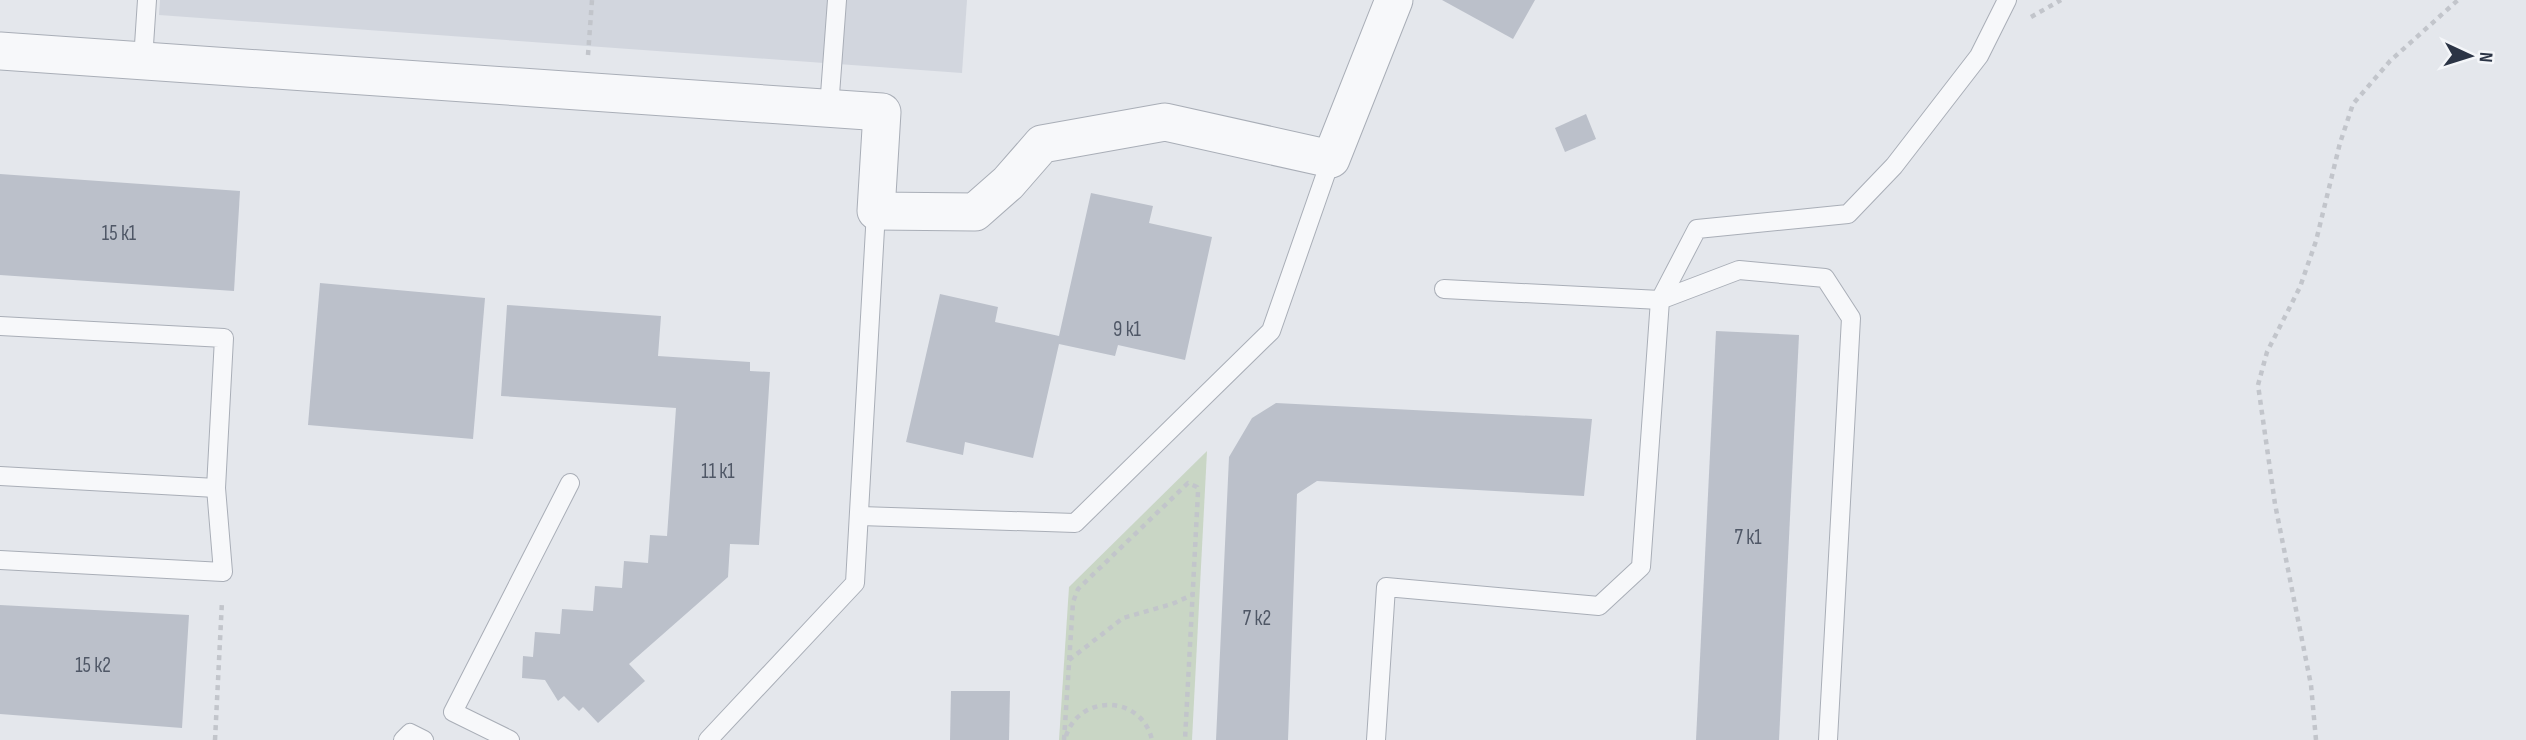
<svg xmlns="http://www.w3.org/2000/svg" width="2526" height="740" viewBox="0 0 2526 740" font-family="'Sofia Sans Condensed',sans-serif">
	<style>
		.built { fill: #d2d6de }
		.green { fill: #c9d6c5 }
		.building { fill: #bbc0ca }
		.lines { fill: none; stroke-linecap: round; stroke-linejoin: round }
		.service-casing { stroke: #a9aeb7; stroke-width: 20 }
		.minor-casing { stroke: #a9aeb7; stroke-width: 39 }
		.path { stroke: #c2c5cb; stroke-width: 4.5; stroke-dasharray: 5 5; stroke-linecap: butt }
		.service { stroke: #f7f8fa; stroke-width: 18 }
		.minor { stroke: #f7f8fa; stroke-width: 37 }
		.labels { text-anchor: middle; stroke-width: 5; stroke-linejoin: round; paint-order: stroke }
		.number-label { font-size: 21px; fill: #4f5766 }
	</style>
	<rect width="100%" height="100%" fill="#e4e7ec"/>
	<path class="built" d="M160,0h807l-5,73 -803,-58z"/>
	<path class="green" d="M1207,451l-15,289h-133l10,-153z"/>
	<g class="building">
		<path d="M1442,0h93l-22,39z"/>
		<path d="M1586,114l10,25 -31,13 -10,-24z"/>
		<path d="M0,174l240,17 -6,100 -234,-16z"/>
		<path d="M1091,193l62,13 -4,17 63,14 -27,123 -67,-15 -3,11 -56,-12 -26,114 -68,-16 -2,13 -57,-13 34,-148 58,13 -3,15 64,14z"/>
		<path d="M320,283l165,15 -12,141 -165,-14z"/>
		<path d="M507,305l154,11 -3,40 92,6v9l20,1 -11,173 -29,-1 -2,33 -99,87 16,17 -47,42 -15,-16 -4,4 -15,-15 -6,5 -13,-21 -23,-2 1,-22 10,1 2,-25 25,2 2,-25 31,2 2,-25 27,2 2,-27 24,2 2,-28 17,1 9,-128 -175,-12z"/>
		<path d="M1716,331l83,4 -20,405h-83z"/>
		<path d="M1276,403l316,16 -8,77 -267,-15 -20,13 -9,246h-72l13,-283 23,-39z"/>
		<path d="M0,605l189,10 -7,113 -182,-14z"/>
		<path d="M951,691h59l-1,49h-59z"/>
	</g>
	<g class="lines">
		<defs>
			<g id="service">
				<path d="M143,60l4,-60"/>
				<path d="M829,108l8,-108"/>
				<path d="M1444,289l216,11 37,-71 151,-15 46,-48 85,-110 28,-56"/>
				<path d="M0,326l224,12 -8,150 7,84 -223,-12"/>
				<path d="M0,476l216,12"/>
				<path d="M860,516l215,7 196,-192 60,-172"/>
				<path d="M403,740l7,-7 14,7"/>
				<path d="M510,740l-57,-28 117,-229"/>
				<path d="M708,740l147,-157 21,-372"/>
				<path d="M1376,740l10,-153 213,19 42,-39 19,-267 79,-30 86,8 26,40 -23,422"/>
			</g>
			<path id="minor" d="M0,51l882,61 -6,99 99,1 33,-29 34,-39 123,-22 166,37 63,-159"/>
		</defs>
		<use href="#service" class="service-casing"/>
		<use href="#minor" class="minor-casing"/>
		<g class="path">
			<path d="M2031,17l30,-17"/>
			<path d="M588,55l4,-55"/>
			<path d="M1069,660l54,-42 49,-14 20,-9"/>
			<path d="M1066,736c14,-43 76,-41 86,4"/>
			<path d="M215,740l7,-139"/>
			<path d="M1064,740l9,-138 5,-13 110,-106 9,4 1,5 -13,248"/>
			<path d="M2316,740l-5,-55 -36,-181 -17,-119 9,-33 33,-65 16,-46 24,-98 13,-39 37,-43 68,-61"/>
		</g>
		<use href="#service" class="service"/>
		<use href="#minor" class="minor"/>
	</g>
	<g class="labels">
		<g class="number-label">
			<text x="119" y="240">15 к1</text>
			<text x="1127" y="336">9 к1</text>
			<text x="718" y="478">11 к1</text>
			<text x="1748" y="544">7 к1</text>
			<text x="1257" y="625">7 к2</text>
			<text x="93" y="672">15 к2</text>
		</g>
	</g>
	<g transform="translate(2470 56) rotate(94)" stroke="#f4f6f9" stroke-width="5" paint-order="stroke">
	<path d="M0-5L12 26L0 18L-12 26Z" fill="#2b3445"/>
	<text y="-10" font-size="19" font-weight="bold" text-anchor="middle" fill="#2b3445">N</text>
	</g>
</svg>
